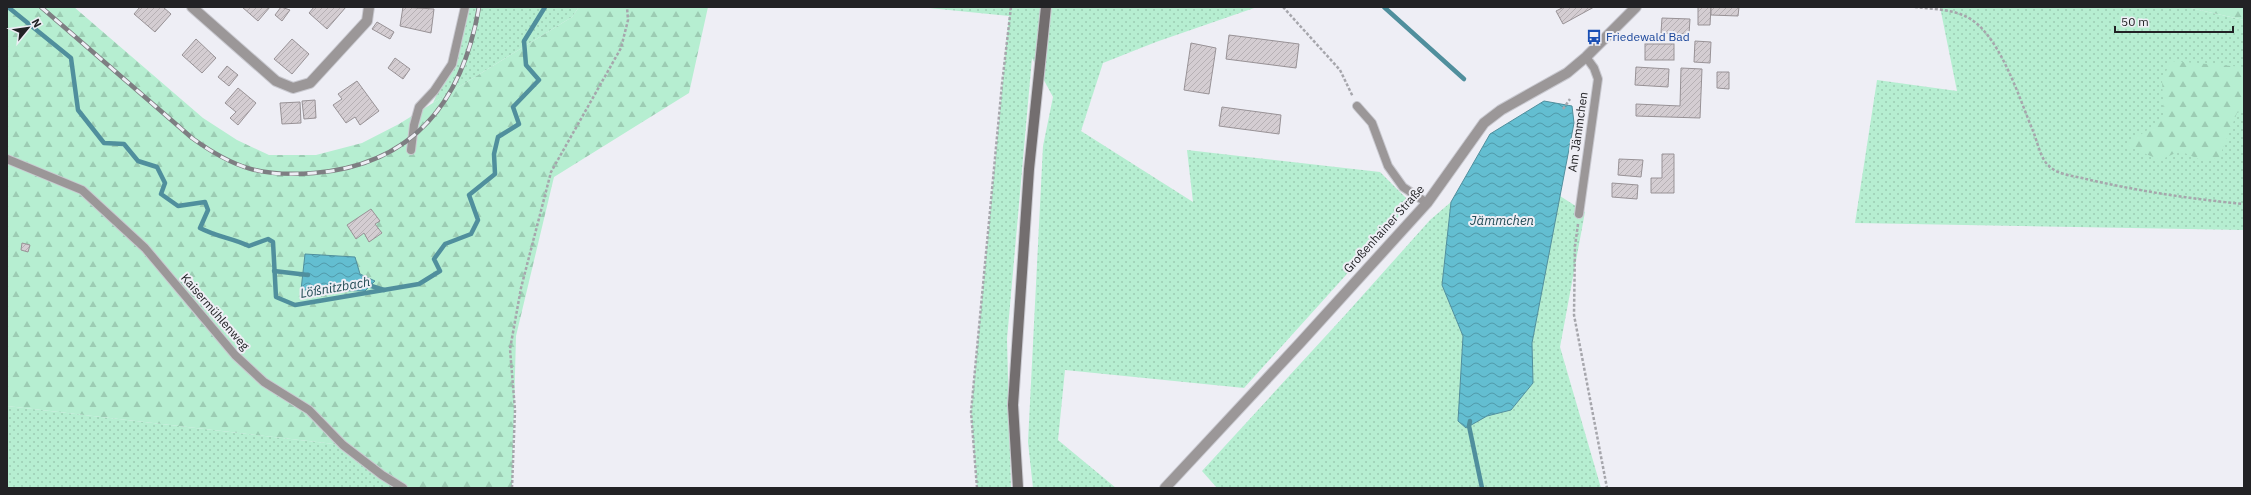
<svg xmlns="http://www.w3.org/2000/svg" width="2251" height="495" viewBox="0 0 2251 495" font-family="'IBM Plex Sans',sans-serif">
	<style>
		.grass { fill: url(#grass-dots) }
		.forest { fill: url(#forest-firs) }
		.water { fill: url(#water-waves); stroke: #508f9d }
		.lines { fill: none; stroke-linecap: round; stroke-linejoin: round }
		.stream { stroke: #508f9d; stroke-width: 4.5 }
		.building { fill: url(#building-hatch); stroke: #989296 }
		.service-casing { stroke: #c9c9d0; stroke-width: 10 }
		.minor-casing { stroke: #c9c9d0; stroke-width: 12 }
		.tertiary-casing { stroke: #c9c9d0; stroke-width: 12 }
		.secondary-casing { stroke: #c9c9d0; stroke-width: 12 }
		.path { stroke: #a6a6ac; stroke-width: 2.5; stroke-dasharray: 3 2; stroke-linecap: butt }
		.service { stroke: #9b9798; stroke-width: 8 }
		.minor { stroke: #9b9798; stroke-width: 10 }
		.tertiary { stroke: #9b9798; stroke-width: 10 }
		.secondary { stroke: #736e6f; stroke-width: 10 }
		.rail-casing { stroke: #7e7e82; stroke-width: 4.5 }
		.rail { stroke: #eeeef5; stroke-width: 3; stroke-dasharray: 9; stroke-linecap: butt }
		.labels { text-anchor: middle; stroke-width: 4; stroke-linejoin: round; paint-order: stroke }
		.transit-label { font-size: 12px; fill: #164399; stroke: #eeeef5; text-anchor: start }
		.street-label { font-size: 12px; fill: #222225; stroke: #eeeef5 }
		.water-label { font-size: 13px; font-style: italic; fill: #224b54; stroke: #eeeef5 }
	</style>
	<defs>
		<pattern id="grass-dots" width="8" height="8" patternUnits="userSpaceOnUse"><rect width="8" height="8" fill="#b6eed1"/><path d="M2 2h.1M6 6h.1" fill="none" stroke="#9cccb3" stroke-width="1.8" stroke-linecap="round"/></pattern>
		<pattern id="forest-firs" width="22" height="20" patternUnits="userSpaceOnUse"><rect width="22" height="20" fill="#b6eed1"/><path d="M5 1l3.5 6h-7zM16 11l3.5 6h-7z" fill="#9cccb3"/></pattern>
		<pattern id="water-waves" width="16" height="10" patternUnits="userSpaceOnUse"><rect width="16" height="10" fill="#63bed1"/><path d="M0 5q4-4 8 0t8 0" fill="none" stroke="#519aa9"/></pattern>
		<pattern id="building-hatch" width="6" height="6" patternUnits="userSpaceOnUse"><rect width="6" height="6" fill="#d4cdd2"/><path d="M-1 1l2-2M0 6l6-6M5 7l2-2" fill="none" stroke="#b6b0b4"/></pattern>
	</defs>
	<rect width="100%" height="100%" fill="#eeeef5"/>
	<g class="grass">
		<path d="M463,7h116l-7,10 -139,86 22,-49z"/>
		<path d="M919,7h338l-101,35 -53,21 -22,68 112,71 -6,-52 193,22 31,31 -167,185 -179,-18 -7,70 58,48h-83l-5,-46 15,-296 10,-49 -21,-39 -25,281 4,149h-34l-6,-76 38,-396z"/>
		<path d="M1940,7h246l58,13v210l-389,-7 22,-143 80,11z"/>
		<path d="M1560,196l25,16 -25,135 41,141h-384l-15,-17 144,-157 84,-94 21,-18 -9,83 21,51 -5,85 8,7 21,-12 24,-6 22,-27 -1,-40z"/>
		<path d="M7,406l336,39 60,43h-396z"/>
	</g>
	<g class="forest">
		<path d="M7,7h67l129,111 34,22 32,15h47l46,-12 37,-19 173,-107 7,-10h129l-19,86 -135,84 -38,159 -4,152h-109l-60,-43 -336,-39z"/>
		<path d="M2186,7h58v13z"/>
		<path d="M2171,61l73,6v43l-7,3 -18,45 -16,3 -23,-10 -20,9 -35,-15 39,-26 -2,-39z"/>
	</g>
	<g class="water">
		<path d="M1544,101l28,5 2,17 -42,220 1,40 -22,27 -24,6 -21,12 -8,-7 5,-85 -21,-51 9,-83 39,-68z"/>
		<path d="M305,254l50,3 5,17 15,7 -10,10 -64,-1z"/>
	</g>
	<g class="lines">
		<g class="stream">
			<path d="M8,7l63,51 7,52 26,33 20,1 14,17 19,6 8,16 -4,11 17,12 27,-4 3,8 -8,18c17,9 32,10 49,18l19,-7 5,3 3,55 19,8 124,-21 21,-13 -6,-12 11,-15 26,-10 7,-14 -9,-25 26,-21 -1,-20 4,-17 21,-13 -6,-17 26,-27 -13,-15 -2,-24 21,-34"/>
			<path d="M1384,7l80,72"/>
			<path d="M274,271l34,4"/>
			<path d="M365,284l19,6"/>
			<path d="M1470,421l-1,5 13,62"/>
		</g>
	</g>
	<g class="building">
		<path d="M140,7h23l8,7 -16,18 -21,-18z"/>
		<path d="M242,7h28l-12,14z"/>
		<path d="M281,7l9,3 -8,11 -7,-6z"/>
		<path d="M314,7h32l-19,22 -18,-16z"/>
		<path d="M403,7l31,2 -3,24 -31,-7z"/>
		<path d="M1564,7h30l-31,17 -7,-13z"/>
		<path d="M1698,7h13l-1,18h-12z"/>
		<path d="M1711,7h28l-1,9 -27,-1z"/>
		<path d="M1662,18l28,1 -1,15 -28,-1z"/>
		<path d="M377,22l17,10 -4,7 -18,-10z"/>
		<path d="M1229,35l70,9 -3,24 -70,-9z"/>
		<path d="M196,39l20,19 -14,15 -20,-18z"/>
		<path d="M292,39l17,15 -17,20 -18,-15z"/>
		<path d="M1695,41l16,1 -1,21 -16,-1z"/>
		<path d="M1191,43l25,5 -7,46 -25,-4z"/>
		<rect x="1645" y="44" width="29" height="16"/>
		<path d="M395,58l15,11 -7,10 -15,-11z"/>
		<path d="M227,66l11,9 -9,11 -11,-9z"/>
		<path d="M1636,67l33,2 -1,18 -33,-2z"/>
		<path d="M1681,68l21,1 -2,49 -64,-2v-12l44,2z"/>
		<path d="M1717,72h12v17l-12,-1z"/>
		<path d="M357,81l22,30 -19,14 -5,-8 -9,6 -13,-18 9,-6 -4,-5z"/>
		<path d="M238,88l18,15 -18,22 -8,-7 6,-6 -11,-9z"/>
		<path d="M315,100l1,18 -12,1 -2,-18z"/>
		<path d="M300,102l1,21 -19,1 -2,-21z"/>
		<path d="M1222,107l59,8 -2,19 -60,-8z"/>
		<path d="M1662,154h12v39h-23v-15h11z"/>
		<path d="M1619,159l24,1 -2,17 -23,-2z"/>
		<path d="M1612,183l26,2 -1,14 -25,-2z"/>
		<path d="M371,209l9,12 -5,3 7,9 -13,9 -5,-9 -8,6 -9,-14z"/>
		<path d="M22,243l8,2 -2,7 -7,-2z"/>
	</g>
	<g class="lines">
		<defs>
			<g id="service">
				<path d="M1357,106l15,17 16,43 15,21 24,16"/>
				<path d="M411,150l3,-25 5,-18 15,-16 18,-27 13,-57"/>
				<path d="M7,159l75,31 63,58 90,107 29,27 45,28 34,35 39,30 21,13"/>
				<path d="M1579,214l19,-135 -4,-11 -8,-11"/>
			</g>
			<path id="minor" d="M192,7l84,74 17,7 17,-5 57,-62 2,-14"/>
			<path id="tertiary" d="M1165,488l135,-145 127,-140 57,-80 17,-13 66,-37 19,-16 50,-50"/>
			<path id="secondary" d="M1018,488l-5,-83 16,-236 17,-162"/>
		</defs>
		<use href="#service" class="service-casing"/>
		<use href="#minor" class="minor-casing"/>
		<use href="#tertiary" class="tertiary-casing"/>
		<use href="#secondary" class="secondary-casing"/>
		<g class="path">
			<path d="M1283,7l57,63 13,27"/>
			<path d="M1915,7c16,2 35,2 50,9 34,15 54,82 68,115 5,12 7,27 16,35 9,9 26,10 37,13 52,12 105,20 158,25"/>
			<path d="M1563,109l7,-10"/>
			<path d="M1578,224l-3,22 -1,69 33,173"/>
			<path d="M512,488l3,-78 -5,-61 11,-61 30,-116 70,-124 7,-28 -1,-13"/>
			<path d="M977,488l-6,-76 31,-328 9,-77"/>
		</g>
		<use href="#service" class="service"/>
		<use href="#minor" class="minor"/>
		<use href="#tertiary" class="tertiary"/>
		<use href="#secondary" class="secondary"/>
		<defs>
			<path id="rail" d="M41,7l151,131c43,31 70,39 122,35 100,-8 149,-73 165,-166"/>
		</defs>
		<use href="#rail" class="rail-casing"/>
		<use href="#rail" class="rail"/>
	</g>
	<defs>
		<symbol id="bus-bare" viewBox="-9 -9 18 18"><path d="M-5-6H5V4H4V6H2V4H-2V6H-4V4H-5ZM-3.5-4V0h7V-4ZM-3.5 1.2v1.5H-2V1.2ZM2 1.2v1.5H3.5V1.2Z" fill="#1a4fb4" stroke="#eeeef5" stroke-width="2.5" paint-order="stroke"/></symbol>
	</defs>
	<g fill-rule="evenodd">
		<use href="#bus-bare" x="1583" y="26" width="22" height="22"/>
	</g>
	<g class="labels">
		<g class="transit-label">
			<text x="1606" y="41">Friedewald Bad</text>
		</g>
		<g class="street-label">
			<text transform="translate(1578 132) rotate(-82)" y="4">Am Jämmchen</text>
			<text transform="translate(1384 229) rotate(-48)" y="4">Großenhainer Straße</text>
			<text transform="translate(215 312) rotate(49)" y="4">Kaisermühlenweg</text>
		</g>
		<g class="water-label">
			<text x="1502" y="225">Jämmchen</text>
			<text transform="translate(335 287) rotate(-10)" y="5">Lößnitzbach</text>
		</g>
	</g>
	<rect width="2251" height="495" fill="none" stroke="#222225" stroke-width="16"/>
	<g transform="translate(28 28) rotate(61)" stroke="#eeeef5" stroke-width="3" paint-order="stroke">
	<path d="M0-3L7 15L0 10L-7 15Z" fill="#222225"/>
	<text y="-6" font-size="11" font-weight="bold" text-anchor="middle" fill="#222225">N</text>
	</g>
	<path d="M2115 26v6h118v-6" fill="none" stroke="#222225" stroke-width="2"/>
	<text x="2121" y="26" font-size="12" fill="#222225" stroke="#eeeef5" stroke-width="3" paint-order="stroke">50 m</text>
</svg>
